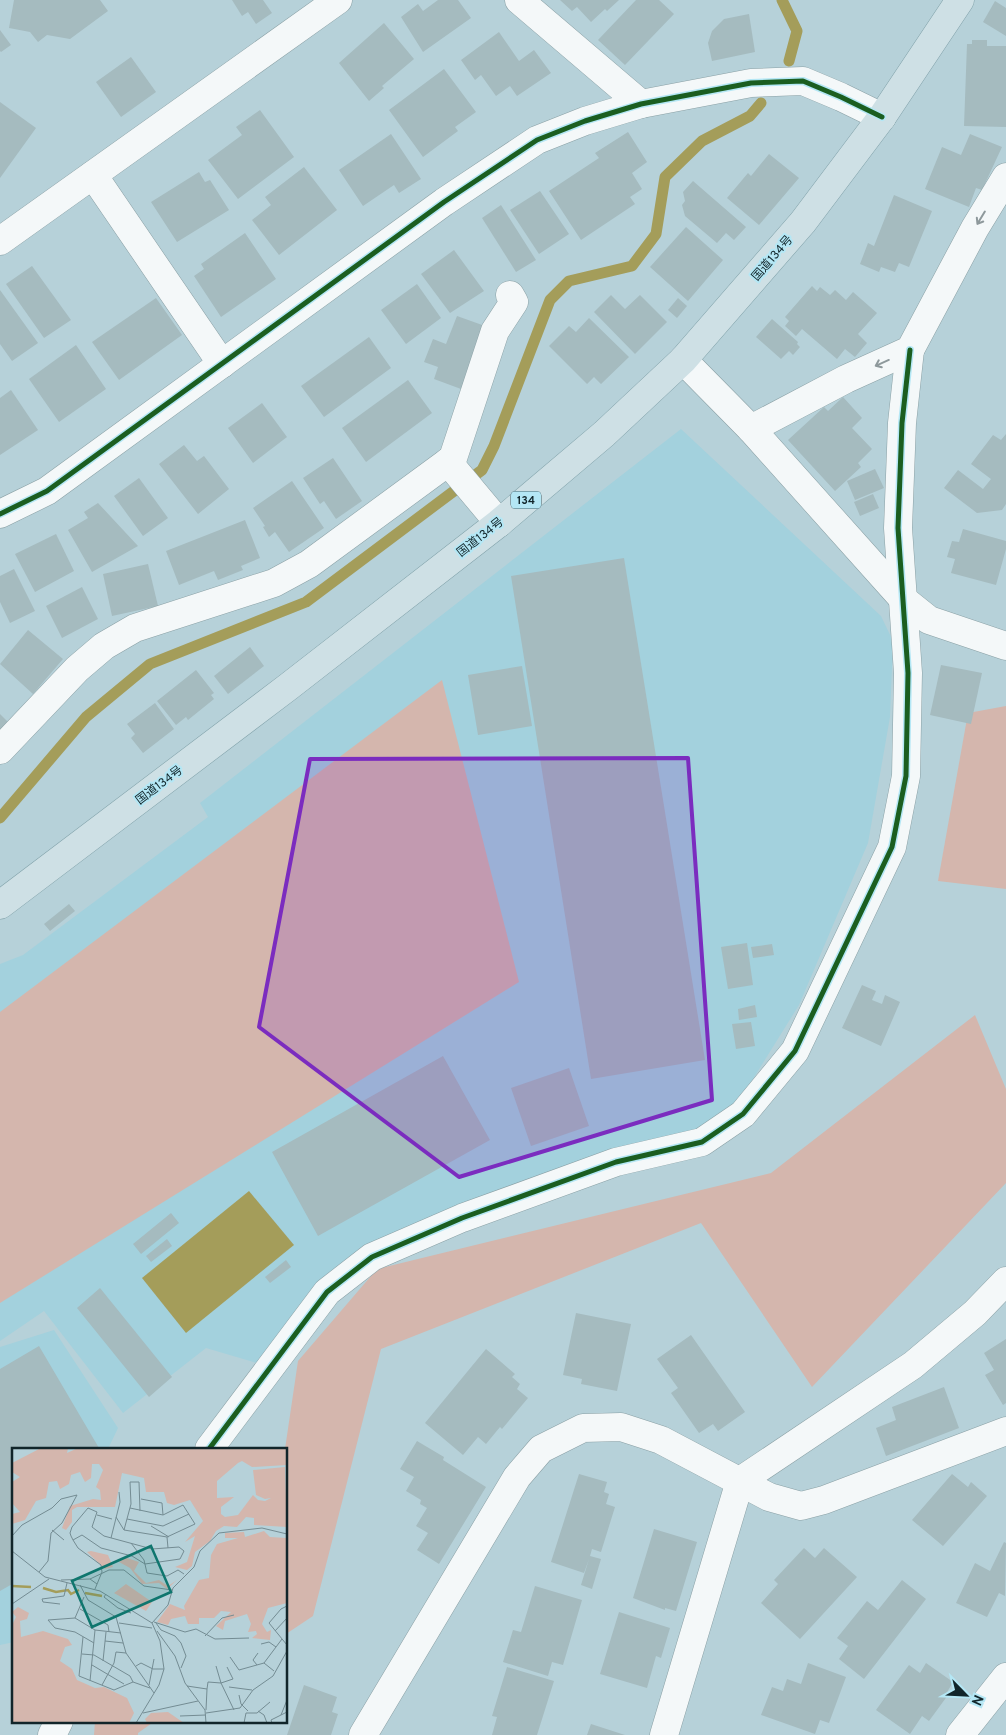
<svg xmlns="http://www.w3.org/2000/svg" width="1006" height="1735" viewBox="0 0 1006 1735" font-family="Overpass,'Noto Sans JP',sans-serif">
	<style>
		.built { fill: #a3d1dd }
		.green { fill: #d4b6ad }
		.water { fill: #a49d5a }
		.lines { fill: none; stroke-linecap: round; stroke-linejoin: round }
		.stream { stroke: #a49d5a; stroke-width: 11 }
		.building { fill: #a5bbbf }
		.minor-casing { stroke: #8aa0a5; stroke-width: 29 }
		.tertiary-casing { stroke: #8aa0a5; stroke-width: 29 }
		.trunk-casing { stroke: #80a1a9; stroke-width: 29 }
		.minor { stroke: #f4f8f9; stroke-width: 28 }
		.tertiary { stroke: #f4f8f9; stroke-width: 28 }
		.trunk { stroke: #cee0e5; stroke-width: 28 }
		.cycleway-casing { stroke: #b4e7f5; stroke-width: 8 }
		.cycleway { stroke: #1b5e20; stroke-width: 5 }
		.oneway { stroke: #8e999c }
		.marked { fill: #7b2cbf; fill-opacity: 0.2; stroke: #7b2cbf; stroke-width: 4; stroke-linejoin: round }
		.labels { text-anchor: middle; stroke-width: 4; stroke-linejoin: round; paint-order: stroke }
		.shield { fill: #b4e7f5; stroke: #425f67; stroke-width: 1 }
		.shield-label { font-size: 11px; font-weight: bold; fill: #11252a }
		.street-label { font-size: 12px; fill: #11252a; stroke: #b4e7f5 }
		.inset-river { fill: none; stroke: #a49d5a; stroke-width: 2.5 }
		.inset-road { fill: none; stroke: #748c93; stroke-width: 1 }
		.view { fill: #0f766e; fill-opacity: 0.15; stroke: #0f766e; stroke-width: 2.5 }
		.inset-edge { fill: none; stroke: #11252a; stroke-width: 2.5 }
	</style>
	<rect width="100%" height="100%" fill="#b6d1d9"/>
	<g class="built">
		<path d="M681,429l200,187 12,25 -3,76 -22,126 -69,162 -59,95 -33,27 -332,122 -115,115 -54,-16 -83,65 -79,-102 -44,30v-377l23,-9 185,-138 -8,-14z"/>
		<path d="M54,1330l64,98 -10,21h-94v193l-14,3v-298z"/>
	</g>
	<g class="green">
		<path d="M442,680l77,302 -519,321v-291z"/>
		<path d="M1006,706v183l-68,-8 30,-168z"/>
		<path d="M975,1015l31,74v94l-194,204 -111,-164 -320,126 -68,267 -27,18 -1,-185 13,-88 79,-92 394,-96z"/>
		<path d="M95,1721h60l-17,12v2h-44z"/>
	</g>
	<path class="water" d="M249,1191l45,54 -108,88 -44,-55z"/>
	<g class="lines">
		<g class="stream">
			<path d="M782,0l15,31 -8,30"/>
			<path d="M0,818l86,-101 64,-53 156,-62 176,-132 12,-24 56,-146 19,-19 63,-15 24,-32 9,-57 37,-36 48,-25 11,-13"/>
		</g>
	</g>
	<g class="building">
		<path d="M14,0h86l8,11 -38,28 -23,-4 -9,7 -8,-10 -21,-4z"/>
		<path d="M232,0h31l9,13 -16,11 -8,-12 -6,4z"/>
		<path d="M438,0h20l13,18 -48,34 -22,-35 17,-13 5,7z"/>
		<path d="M560,0h59l-12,11 -2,-2 -14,13 -14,-15 -5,4z"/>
		<path d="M636,0h23l15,14 -49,51 -27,-25z"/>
		<path d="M995,1l11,7v28l-23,-14z"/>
		<path d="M749,14l6,38 -43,9 -4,-18 4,-12 12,-12z"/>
		<path d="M384,23l30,36 -32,27 2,2 -15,13 -30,-38z"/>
		<path d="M0,30l11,15 -10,7 -1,-1z"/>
		<path d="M499,32l20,29 15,-11 17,23 -34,23 -7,-10 -14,10 -15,-21 -6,5 -14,-20z"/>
		<path d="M972,40h15v6h19v81l-42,-1 3,-82h5z"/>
		<path d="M131,57l25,35 -35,25 -25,-35z"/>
		<path d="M444,69l32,43 -21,15 3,4 -35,26 -34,-47z"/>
		<path d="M0,102l36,26 -36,50z"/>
		<path d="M260,110l34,47 -56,42 -30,-39 34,-25 -6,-8z"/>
		<path d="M628,132l19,30 -15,11 10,16 -12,8 5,7 -54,36 -32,-49 50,-33 -4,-5z"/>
		<path d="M391,134l30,45 -22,14 -5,-8 -31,21 -24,-36z"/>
		<path d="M970,134l32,13 -20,43 -6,-2 -7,19 -44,-18 17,-42 19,8z"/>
		<path d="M769,154l30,24 -40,47 -32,-27 21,-25 3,3z"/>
		<path d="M304,167l33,43 -58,45 -27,-35 19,-15 -6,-8z"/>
		<path d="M199,172l6,10 5,-2 19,30 -52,32 -26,-40z"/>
		<path d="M693,181l53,46 -12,13 -8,-7 -9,10 -32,-27 -3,-11 3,-4 -2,-9z"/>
		<path d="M540,191l29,43 -30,20 -29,-44z"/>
		<path d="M894,195l38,16 -23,56 -10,-4 -4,9 -14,-5 -2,5 -19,-8 8,-21 6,3z"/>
		<path d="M501,205l35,55 -20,12 -34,-54z"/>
		<path d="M686,227l37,33 -35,41 -38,-34z"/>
		<path d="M245,233l31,46 -55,38 -27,-41 10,-7 -3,-5z"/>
		<path d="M454,250l30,41 -34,22 -29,-39z"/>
		<path d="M32,266l39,54 -27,18 -38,-54z"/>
		<path d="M417,284l24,34 -35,26 -25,-34z"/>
		<path d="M812,286l5,5 3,-4 10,8 5,-5 11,10 7,-8 24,21 -19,21 9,9 -12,14 -10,-8 -8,10 -35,-30 -6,7 -11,-10 4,-5 -4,-4z"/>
		<path d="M0,290l38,53 -26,18 -12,-17z"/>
		<path d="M611,295l14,14 15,-14 27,27 -32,32 -41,-42z"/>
		<path d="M156,298l26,37 -63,45 -27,-38z"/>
		<path d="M678,298l9,8 -10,12 -9,-8z"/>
		<path d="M457,316l28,10 -24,63 -27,-10 4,-12 -14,-5 9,-23 13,5z"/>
		<path d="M589,318l40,39 -28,27 -7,-7 -7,7 -38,-38 20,-20 7,6z"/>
		<path d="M772,319l26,23 -1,2 3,3 -7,8 -4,-4 -8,8 -25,-22z"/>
		<path d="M369,337l22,31 -67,49 -23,-31z"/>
		<path d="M76,345l30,44 -47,33 -30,-43z"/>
		<path d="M408,380l24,33 -66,49 -24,-34z"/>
		<path d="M11,390l27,40 -38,25v-57z"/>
		<path d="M843,397l19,21 -10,10 20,21 -14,14 3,4 -26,24 -47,-51 36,-33 4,4z"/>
		<path d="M262,403l25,34 -34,26 -25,-35z"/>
		<path d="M1006,434v70l-4,6 -25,3 -33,-25 14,-18 25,19 8,-10 -20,-15 22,-29 8,5z"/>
		<path d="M184,445l13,16 7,-5 25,33 -31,25 -39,-50z"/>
		<path d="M333,458l29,43 -26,18 -12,-18 -4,3 -17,-26z"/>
		<path d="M875,469l9,19 -29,12 -8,-19z"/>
		<path d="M139,478l29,40 -25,18 -29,-40z"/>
		<path d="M292,481l32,47 -35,24 -14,-20 -6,5 -6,-10 2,-1 -12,-18z"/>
		<path d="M873,494l6,14 -19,8 -6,-14z"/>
		<path d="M98,503l40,43 -46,26 -24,-42 20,-12 -4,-6z"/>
		<path d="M245,520l15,38 -19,8 2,4 -25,10 -4,-9 -35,14 -13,-34z"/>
		<path d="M963,529l43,12v8l-10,36 -45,-12 4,-14 -8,-2 5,-16 7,1z"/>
		<path d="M56,534l18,37 -39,21 -20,-38z"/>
		<path d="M624,558l81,502 -114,19 -80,-503z"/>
		<path d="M148,564l10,42 -46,10 -9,-42z"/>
		<path d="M14,569l21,42 -25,12 -10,-21v-26z"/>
		<path d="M82,587l16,32 -36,19 -16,-32z"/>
		<path d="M28,630l35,29 -30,35 -33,-30z"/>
		<path d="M250,647l14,19 -36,28 -14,-18z"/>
		<path d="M941,665l41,8 -11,51 -41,-9z"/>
		<path d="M522,666l10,60 -54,9 -10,-60z"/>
		<path d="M196,670l18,23 -3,2 3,4 -26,21 -2,-3 -10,8 -19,-24z"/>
		<path d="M155,703l19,26 -31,24 -12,-15 4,-4 -8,-10z"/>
		<path d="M0,714l8,8 -8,9z"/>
		<path d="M69,904l6,7 -25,20 -6,-7z"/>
		<path d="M747,943l6,42 -25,4 -7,-42z"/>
		<path d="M772,944l2,11 -21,3 -2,-11z"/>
		<path d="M862,985l14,6 -4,9 10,4 3,-9 15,7 -19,44 -39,-18z"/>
		<path d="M755,1005l2,12 -18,3 -1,-11z"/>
		<path d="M751,1022l4,24 -19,3 -4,-25z"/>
		<path d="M443,1056l47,84 -172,96 -46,-84z"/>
		<path d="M569,1068l20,58 -58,20 -20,-58z"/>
		<path d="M171,1213l8,10 -38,31 -8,-10z"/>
		<path d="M167,1239l5,7 -21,16 -5,-6z"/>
		<path d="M286,1260l5,7 -21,16 -5,-6z"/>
		<path d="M100,1288l72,89 -23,20 -72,-89z"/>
		<path d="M576,1313l55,11 -14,67 -36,-7 1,-5 -19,-4z"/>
		<path d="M691,1335l54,77 -27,19 -5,-7 -14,9 -28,-40 7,-5 -21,-29z"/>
		<path d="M1006,1339v64l-3,2 -18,-30 9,-5 -10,-17z"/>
		<path d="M39,1346l60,102 -85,1v134l-14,8v-222z"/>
		<path d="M486,1349l29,25 -3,3 8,7 -3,5 11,9 -26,31 -2,-2 -14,17 -8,-7 -15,18 -38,-32z"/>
		<path d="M944,1387l15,41 -73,28 -10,-28 20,-8 -4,-13z"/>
		<path d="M417,1441l27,16 -1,3 43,27 -47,77 -22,-14 11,-17 -12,-7 11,-18 -7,-4 1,-4 -15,-9 8,-14 -14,-8z"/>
		<path d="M579,1474l28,8 -3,10 5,2 -3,10 9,3 -14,45 -9,-3 -2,7 11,3 -9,30 -11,-4 8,-26 -5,14 -33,-11z"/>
		<path d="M952,1474l16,13 3,-5 16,14 -44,50 -31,-26z"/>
		<path d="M654,1529l43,13 -21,69 -11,-3v2l-32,-12z"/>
		<path d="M1004,1542l2,1 -1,53 -6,-3 -12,24 -31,-14 19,-40 15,8z"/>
		<path d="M804,1548l11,10 9,-10 33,29 -57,62 -39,-36 17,-19 -4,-4z"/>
		<path d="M902,1580l24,19 -62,80 -25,-20 9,-13 -11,-8 30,-37 11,9z"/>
		<path d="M535,1586l47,14 -19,65 -11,-3 -4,14 -45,-14 10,-32 8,2z"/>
		<path d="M619,1612l51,16 -9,30 -5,-2 -9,32 -47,-14z"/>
		<path d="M808,1663l38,14 -17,46 -9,-3 -5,14 -54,-19 11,-28 11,4 4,-12 14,5z"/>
		<path d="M926,1663l27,19 -7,12 2,1 -19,26 -7,-5 -12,18 -34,-24 33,-45 11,8z"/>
		<path d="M507,1667l47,14 -17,54h-45l5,-18 -5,-1z"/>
		<path d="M304,1685l33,12 -5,15 6,2 -7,21h-44z"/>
		<path d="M591,1724l34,11h-38z"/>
	</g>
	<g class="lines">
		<defs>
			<g id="minor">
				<path d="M519,0l122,104"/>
				<path d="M93,175l129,189"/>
				<path d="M0,241l338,-241"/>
				<path d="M683,360l68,69 153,171 25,20 77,26"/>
				<path d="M751,429l95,-50 64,-29 65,-122 31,-51"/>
				<path d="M448,462l5,-4 42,-127 19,-29 -4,-7"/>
				<path d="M0,750l77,-81 27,-23 31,-18 139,-45 35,-19 139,-102 51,61"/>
				<path d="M209,1449l118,-157 45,-35 90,-39 154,-56 86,-20 41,-28 52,-63 97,-204 14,-71 2,-103 -10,-145 4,-105 8,-73"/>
				<path d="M52,1735l7,-14"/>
				<path d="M363,1735l154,-258 24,-28 42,-21 38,-1 40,13 108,57 32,9 23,-6 182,-69"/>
				<path d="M664,1735l76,-254 173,-116 62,-52 31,-32"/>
				<path d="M960,1735l46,-58"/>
			</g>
			<path id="tertiary" d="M0,514l47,-23 397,-289 93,-62 48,-19 56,-17 110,-21 52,-2 38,16 41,20"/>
			<path id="trunk" d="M0,905l288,-218 211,-164 105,-89 79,-74 120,-138 79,-105 78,-117"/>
		</defs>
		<use href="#minor" class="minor-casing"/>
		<use href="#tertiary" class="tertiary-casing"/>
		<use href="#trunk" class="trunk-casing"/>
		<use href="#minor" class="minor"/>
		<use href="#tertiary" class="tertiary"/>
		<use href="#trunk" class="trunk"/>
		<defs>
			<g id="cycleway">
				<path d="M0,514l47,-23 397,-289 93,-62 48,-19 56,-17 110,-21 52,-2 38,16 41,20"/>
				<path d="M209,1449l118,-157 45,-35 90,-39 154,-56 86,-20 41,-28 52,-63 97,-204 14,-71 2,-103 -10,-145 4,-105 8,-73"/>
			</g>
		</defs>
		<use href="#cycleway" class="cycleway-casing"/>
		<use href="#cycleway" class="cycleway"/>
	</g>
	<defs><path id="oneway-shaft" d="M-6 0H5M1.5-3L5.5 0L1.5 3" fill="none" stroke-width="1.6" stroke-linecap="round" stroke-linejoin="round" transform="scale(1.25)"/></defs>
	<g class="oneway">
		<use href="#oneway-shaft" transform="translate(981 218) rotate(121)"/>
		<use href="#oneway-shaft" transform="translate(882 363) rotate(156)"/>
	</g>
	<path class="marked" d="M688,758l24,342 -253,77 -200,-150 51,-268z"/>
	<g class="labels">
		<rect class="shield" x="511" y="491.5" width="30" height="17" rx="4"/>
		<g class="shield-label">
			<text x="526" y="504">134</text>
		</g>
		<g class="street-label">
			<text transform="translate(772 258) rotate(-49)" y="4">国道134号</text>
			<text transform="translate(480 537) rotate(-38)" y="4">国道134号</text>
			<text transform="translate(159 785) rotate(-37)" y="4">国道134号</text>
		</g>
	</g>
	<g transform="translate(12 1448)">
		<rect width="275" height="275" fill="#b6d1d9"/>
		<path d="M29,0h27l-1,5 11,-5h209v17l-35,2 -10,-6 -4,2 -21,18v17l17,-1 -13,10v7l4,3 13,-2 15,-20 5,5 7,1 6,-3 -6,1 -9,-4 -3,-25 32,-3 2,60 -33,-2v-7l-8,-1 -9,10 -13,-1 -8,5 -6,10 -15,11 -3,14 -5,4 -12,-3 12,-5 8,-26 -10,6 18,-21 -13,-21 -16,5 -7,-2 -3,-11h-18l-2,-14 -22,-5 -7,34h-38l-5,3v12l-6,8 -4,-2 8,-22 23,-7 8,1 -1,-10 -4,-3 7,-17 -4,-6h-7l-1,14 -6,4 -5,-10 -9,3 -2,9 -9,5 -3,-8 -8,1 -3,16 -10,3 -11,19 -13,4v-10l8,-2 -8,-9v-21l8,-5 -8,-5v-9zM252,83l6,6 17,1v65l-19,5 -6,16 5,8 4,-2 -1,10 -18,-2 5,-4 -1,-3 -8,1 3,-8 -4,-10 -22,7 -2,9 -7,-4 15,-14 -10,-1 -7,7h-15v6h-11l-3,-8 -14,3 -3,6 -11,-3 13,-18 15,6 -1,-4 15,-26 10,-2 2,-23 6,-11 21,-6h-13v-5l19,-1 1,5zM79,103l17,4 5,12 -8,2 -18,-17zM112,109l15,5 -5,9 12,12 13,-3 9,6 9,-6 -10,9 -8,-6 -17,1 -12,-16 -11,-6zM114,136l26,18 -6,9 -32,-18zM6,159l11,6 -2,6 -7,2 1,16 22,-6 25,8 4,6 -7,2 -5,14 12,8 5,11 18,8 9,-1 23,11 7,15 -5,10h-117v-98l4,-8 -4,-5zM156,264l16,11h-37l-2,-4 6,-6z" fill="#d4b6ad"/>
		<path class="inset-river" d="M0,138l19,1M31,140l13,4 12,-2 3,4 8,-4M73,145l17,3"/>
		<path class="inset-road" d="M129,51l21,4 1,12M118,60l33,7 20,-10 12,19 -28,13M128,63l-1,-29h-9l1,22 -7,26 43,7 1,11M85,67l15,4M104,69l8,13M115,71l36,7 26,-12M139,78l18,11M40,82l12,10M0,88l10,-11 30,-17 9,-9 16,-4M99,90l9,-36 -1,-10M61,92l9,-5 19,13 31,8 13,8 35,-5 4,-8 -5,-4 -27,2 -48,-13 -12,-9 5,-15 -9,-4 -16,19 -2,6 1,3 2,4 5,8 23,17 1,7 -7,17M119,95l13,17 3,13 20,3 11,-6 6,4M0,103l33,26 55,14 52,32 8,18 4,28 -5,16 -23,38M27,124l9,-11 3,-28 11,-10 15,-28M78,131l19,-9h15l20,16 28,4M49,132l29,-1 7,5M68,137l8,15 28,17 10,36 28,40M94,146l-2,3 14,11 13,5M72,149l-9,21 20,12 26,3M0,156l37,-25M48,156l-17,-2 -1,-3 22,-3 3,-13M275,158l-6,3 -12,14 18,22M68,161l28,16 1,7M63,170l-27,2 7,8 20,4 19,11M142,174l31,10 11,-3 19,10 34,-1M107,175l33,5M140,175l16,-18 5,-17 21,-21 6,-16 19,-18 43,-5 25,6M144,175l5,7 14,6 6,7 5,13 -5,12M145,183l18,25 10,27 20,27 1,13M263,183l12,-13M193,188l17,-18 12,-3M71,189l-4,39 35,14 19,-8 17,6M93,193l18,2M249,196l8,-2 7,5M70,206l12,1 36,21 3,6M218,209l9,13 25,-7M91,213l3,-29M80,217l32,19M245,217l-4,-5 5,-7M124,218l5,-3 12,6h11M215,219l6,12 -12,4 13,27M262,223l-10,-8 18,-24M78,233l5,-51M90,237l12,-22 2,-11 10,1M137,237l5,-26M175,238l20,3 -1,21M217,239l23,3M195,241l1,-7 13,1 -5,-17M227,247l2,9 7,7M246,263l6,4 3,8M131,265l55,-12M194,265l34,-5 13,-18 20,-14 14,-25M269,267l6,-15M168,268l26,-1M232,275l2,-10h11l13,-11M260,275l-1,-3 16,-8"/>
		<path class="view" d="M139,98l20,46 -79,35 -20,-46z"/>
		<rect width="275" height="275" class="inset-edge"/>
	</g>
	<g transform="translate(966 1695) rotate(114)" stroke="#b4e7f5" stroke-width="4" paint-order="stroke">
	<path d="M0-4L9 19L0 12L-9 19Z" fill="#11252a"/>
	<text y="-8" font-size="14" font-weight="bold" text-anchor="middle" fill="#11252a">N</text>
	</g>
</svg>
